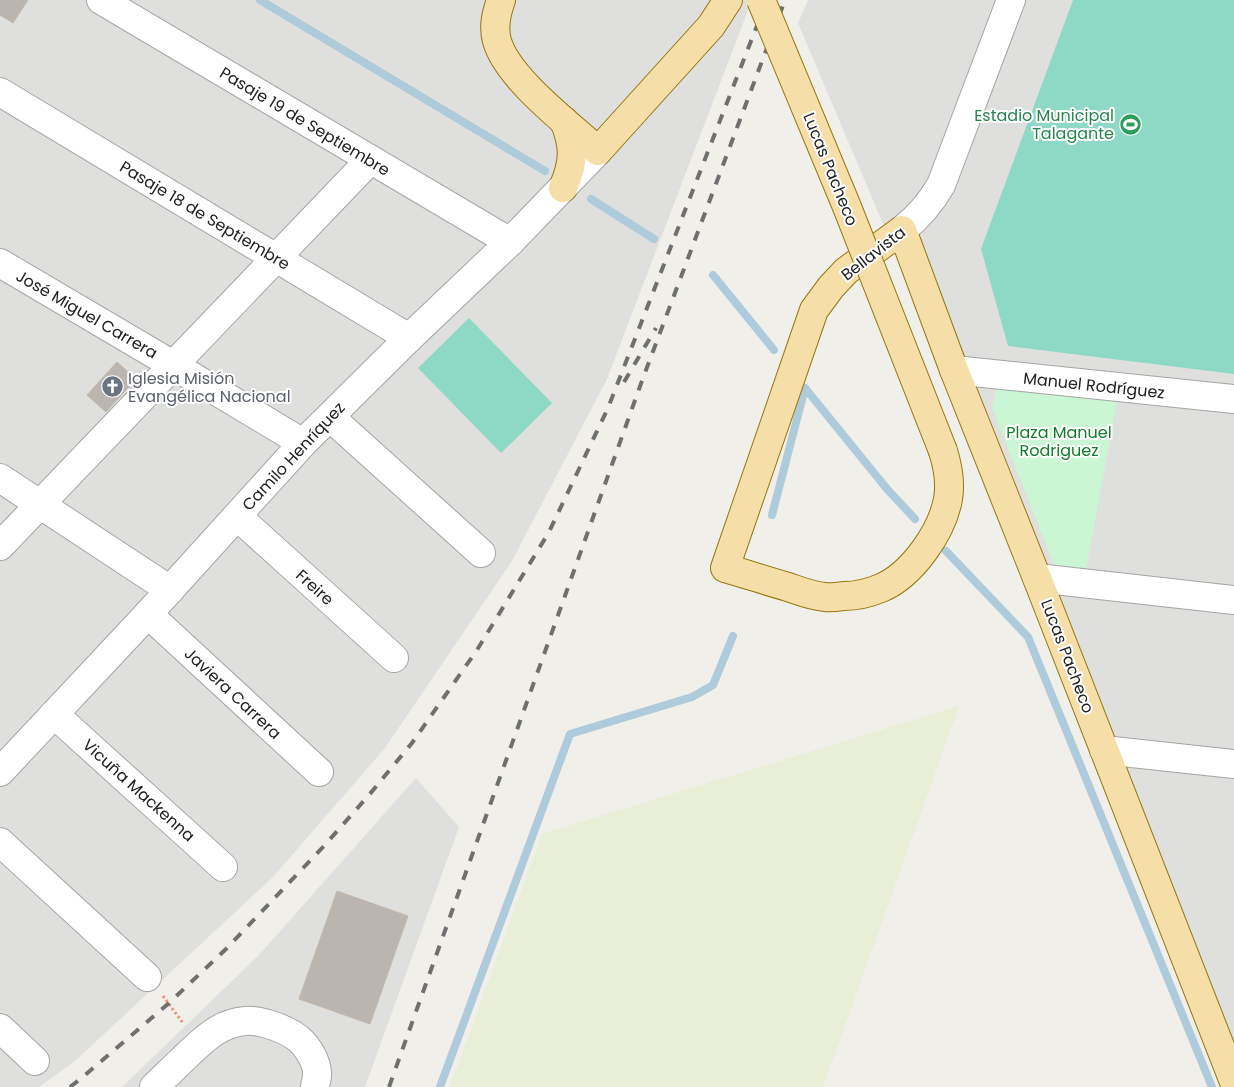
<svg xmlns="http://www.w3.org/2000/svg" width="1234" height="1087" viewBox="0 0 1234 1087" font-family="Poppins,sans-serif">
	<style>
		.residential { fill: #dfdfde }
		.farmland { fill: #e9eed6 }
		.park { fill: #cbf6d3 }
		.pitch { fill: #8dd9c5 }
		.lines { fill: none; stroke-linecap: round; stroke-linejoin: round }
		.stream { stroke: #adcbdb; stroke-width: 8 }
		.building { fill: #bab5ae; stroke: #c2b8ac }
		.minor-casing { stroke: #a5a5a5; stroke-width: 30 }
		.major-casing { stroke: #94760b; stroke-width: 30 }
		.path { stroke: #f0947b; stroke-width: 3; stroke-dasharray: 2.5 2.5; stroke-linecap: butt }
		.minor { stroke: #fff; stroke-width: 28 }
		.major { stroke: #f6dea9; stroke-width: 28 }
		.rail { stroke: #6f6f6f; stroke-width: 4; stroke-dasharray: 10 10; stroke-linecap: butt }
		.major-bridge-casing { stroke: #94760b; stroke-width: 30; stroke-linecap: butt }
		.major-bridge { stroke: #f6dea9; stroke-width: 28 }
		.labels { text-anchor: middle; stroke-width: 4; stroke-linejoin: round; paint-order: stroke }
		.leisure-label { font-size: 16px; fill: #27864d; stroke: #fff; text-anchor: end }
		.street-label { font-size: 16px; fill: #212121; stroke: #fff }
		.worship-label { font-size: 16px; fill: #5b616d; stroke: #fff; text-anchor: start }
		.park-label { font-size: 16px; fill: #147b29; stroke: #fff }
	</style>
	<rect width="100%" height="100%" fill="#f1efe9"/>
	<g class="residential">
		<path d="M0,0h752l-145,379 -95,182 -127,187 -112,129 -198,184 -36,26h-39z"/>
		<path d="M808,0h426v1053l-436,-1030z"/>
		<path d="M416,778l43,49 -94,260h-243l136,-131z"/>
	</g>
	<path class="farmland" d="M959,706l-136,381h-373l92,-253z"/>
	<path class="park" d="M998,385l120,10 -32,175 -29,1 -65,-163z"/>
	<g class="pitch">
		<path d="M1073,0h161v374l-226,-28 -27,-97z"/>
		<path d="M469,318l83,85 -51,50 -83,-85z"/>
	</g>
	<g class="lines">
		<g class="stream">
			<path d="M260,0l285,171"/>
			<path d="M591,199l63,40"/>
			<path d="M713,275l61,75"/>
			<path d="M805,388l82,101 28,30"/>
			<path d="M772,515l33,-127"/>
			<path d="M946,551l82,86 184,450"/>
			<path d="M440,1087l130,-353 122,-37 21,-12 20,-49"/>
		</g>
	</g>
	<g class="building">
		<path d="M0,0h28l-15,23 -13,-8z"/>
		<path d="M117,362l19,17 -30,33 -19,-17z"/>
		<path d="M337,891l71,25 -38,108 -71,-25z"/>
	</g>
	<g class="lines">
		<defs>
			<g id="minor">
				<path d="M101,0l409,242"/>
				<path d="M0,92l409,246"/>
				<path d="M902,230c17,-13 28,-26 39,-45l70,-185"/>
				<path d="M0,263l173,102 130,78"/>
				<path d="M954,370l280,29"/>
				<path d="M330,417l151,136"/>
				<path d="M0,478l170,112"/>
				<path d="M237,516l157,142"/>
				<path d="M0,546l370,-386"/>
				<path d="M1037,578l197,22"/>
				<path d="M148,614l171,158"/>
				<path d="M54,714l169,153"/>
				<path d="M1104,750l130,14"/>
				<path d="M0,772l148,-158 155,-171 106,-105 101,-96 88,-91"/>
				<path d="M0,842l147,135"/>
				<path d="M0,1028l35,33"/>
				<path d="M154,1087c9,-9 18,-17 27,-26 19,-18 37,-38 64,-40 8,-1 15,1 23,3 10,3 22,8 31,15 9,8 19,24 18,37 0,3 -2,7 -2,11"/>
			</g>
			<g id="major">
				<path d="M501,0c-5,14 -8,27 -4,41 11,38 72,83 101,110l113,-125 17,-26"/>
				<path d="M563,188c11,-25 12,-42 1,-67"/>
				<path d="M943,451c5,16 8,31 5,48 -6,33 -36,76 -67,89 -12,5 -25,8 -37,8 -7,1 -13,2 -19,1 -13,-1 -25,-6 -37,-10 -21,-6 -42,-13 -63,-19l89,-258 17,-23 15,-16 56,-41 52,140 83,208 197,504"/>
			</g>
		</defs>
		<use href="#minor" class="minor-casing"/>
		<use href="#major" class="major-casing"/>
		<path class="path" d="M163,996l20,27"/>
		<use href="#minor" class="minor"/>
		<use href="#major" class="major"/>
		<g class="rail">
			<path d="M624,382l32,-54"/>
			<path d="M70,1087l14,-11 85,-73 57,-54 98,-103 45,-51 43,-52 65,-93 72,-118 59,-124 159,-408"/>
			<path d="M389,1087l254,-709 142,-378"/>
		</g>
		<defs>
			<path id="major-bridge" d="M761,0l86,207 96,244"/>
		</defs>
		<use href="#major-bridge" class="major-bridge-casing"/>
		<use href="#major-bridge" class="major-bridge"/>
	</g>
	<defs>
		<symbol id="stadium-disc" viewBox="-11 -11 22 22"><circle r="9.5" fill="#2e9e5b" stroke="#fff"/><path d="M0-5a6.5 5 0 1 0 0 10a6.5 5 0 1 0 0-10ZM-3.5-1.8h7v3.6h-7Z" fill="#fff"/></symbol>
		<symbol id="church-disc" viewBox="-11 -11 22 22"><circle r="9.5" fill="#6b7280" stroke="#fff"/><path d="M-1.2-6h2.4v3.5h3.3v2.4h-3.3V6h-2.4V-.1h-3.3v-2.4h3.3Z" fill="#fff"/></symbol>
	</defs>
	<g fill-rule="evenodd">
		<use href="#stadium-disc" x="1118" y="112" width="25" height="25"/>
		<use href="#church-disc" x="100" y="374" width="25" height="25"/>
	</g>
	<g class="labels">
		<g class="leisure-label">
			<text x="1114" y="121">Estadio Municipal<tspan x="1114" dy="18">Talagante</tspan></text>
		</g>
		<g class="street-label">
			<text transform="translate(305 121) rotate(31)" y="6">Pasaje 19 de Septiembre</text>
			<text transform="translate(831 169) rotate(68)" y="6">Lucas Pacheco</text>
			<text transform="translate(205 215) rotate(31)" y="6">Pasaje 18 de Septiembre</text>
			<text transform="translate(873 253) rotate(-38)" y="6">Bellavista</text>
			<text transform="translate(87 314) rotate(30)" y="6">José Miguel Carrera</text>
			<text transform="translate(1094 385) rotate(6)" y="6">Manuel Rodríguez</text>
			<text transform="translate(293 456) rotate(-47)" y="6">Camilo Henríquez</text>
			<text transform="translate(315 587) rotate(42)" y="6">Freire</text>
			<text transform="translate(1068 656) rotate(69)" y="6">Lucas Pacheco</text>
			<text transform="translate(233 693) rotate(43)" y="6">Javiera Carrera</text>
			<text transform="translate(139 790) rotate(42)" y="6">Vicuña Mackenna</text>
		</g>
		<g class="worship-label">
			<text x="128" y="384">Iglesia Misión<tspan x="128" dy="18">Evangélica Nacional</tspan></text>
		</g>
		<g class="park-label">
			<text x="1059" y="438">Plaza Manuel<tspan x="1059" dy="18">Rodriguez</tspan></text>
		</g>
	</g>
</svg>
